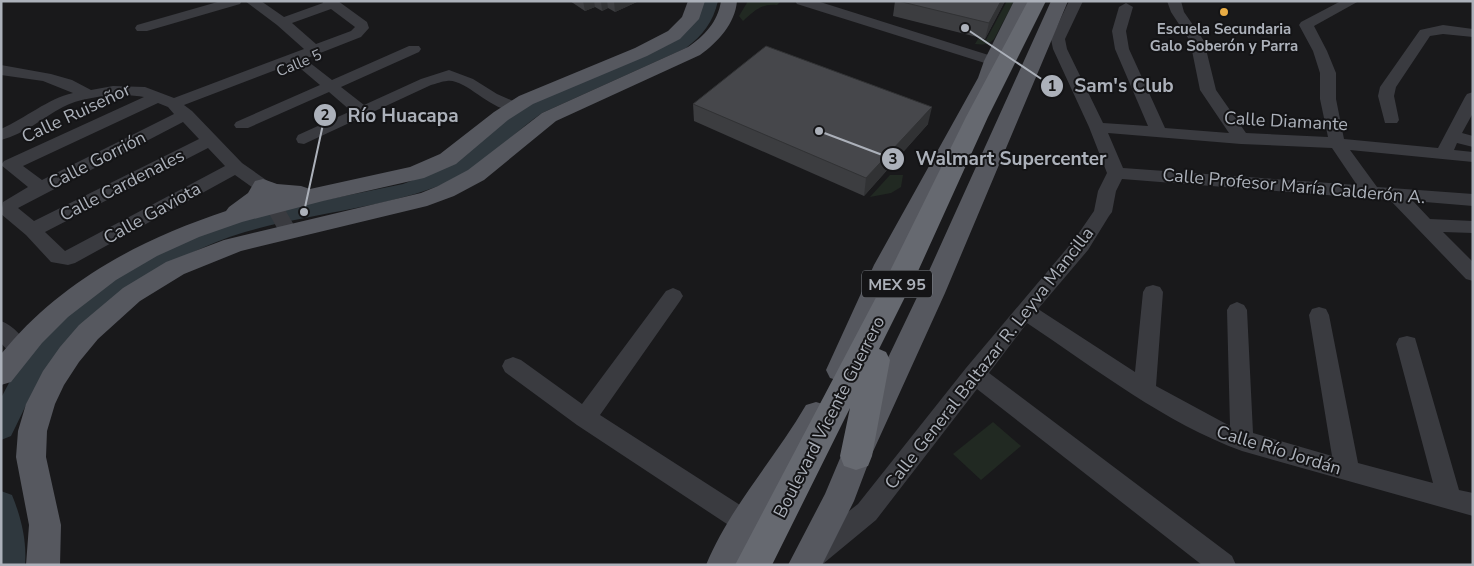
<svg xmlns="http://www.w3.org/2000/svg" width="1474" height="566" viewBox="0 0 1474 566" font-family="'Nunito Sans',sans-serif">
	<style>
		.green { fill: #212922 }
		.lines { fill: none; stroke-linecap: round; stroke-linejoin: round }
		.river { fill: #2f383e; fill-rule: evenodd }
		.minor { fill: #3a3b40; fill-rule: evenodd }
		.major { fill: #56585f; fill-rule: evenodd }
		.highway { fill: #666970; fill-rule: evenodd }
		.wall { fill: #3c3d40 }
		.shaded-wall { fill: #313234 }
		.building { fill: #46474b; stroke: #313234 }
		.poi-dot { fill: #e8ac44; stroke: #141416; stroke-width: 2 }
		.labels { text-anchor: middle; stroke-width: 4; stroke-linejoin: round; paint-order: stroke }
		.far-poi-label { font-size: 15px; font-weight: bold; fill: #acb1ba; stroke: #141416 }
		.far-street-label { font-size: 15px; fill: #acb1ba; stroke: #141416 }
		.shield { fill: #141416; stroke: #7e8289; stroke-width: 1 }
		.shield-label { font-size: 16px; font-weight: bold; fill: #acb1ba }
		.street-label { font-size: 18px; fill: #acb1ba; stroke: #141416 }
		.leader { fill: none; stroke: #acb1ba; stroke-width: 2 }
		.callout-dot { fill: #acb1ba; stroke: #141416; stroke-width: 2 }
		.mark-label { font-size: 15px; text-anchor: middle; font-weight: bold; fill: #111 }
		.callout-label { font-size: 19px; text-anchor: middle; font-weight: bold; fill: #acb1ba; stroke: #141416; stroke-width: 4; stroke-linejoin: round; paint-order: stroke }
	</style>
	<rect width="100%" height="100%" fill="#19191b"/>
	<g class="green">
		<path d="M748,1h33l-4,4c-15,-2 -23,6 -34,16l-4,-5z"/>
		<path d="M1007,1h7l-20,38c-6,6 -11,6 -19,5l3,-5 8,1z"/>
		<path d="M890,175h13l-2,12 -10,6 -21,4z"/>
		<path d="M993,422l28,24 -40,34 -28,-26z"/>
	</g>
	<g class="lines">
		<g class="river">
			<path d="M702,1h16c-5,21 -15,34 -32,47l-144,65c-31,21 -57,53 -91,68 -66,28 -138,31 -206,51 -69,21 -149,69 -193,128 -17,24 -28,50 -41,76l-10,4v-42l9,-17 25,-36 35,-37 46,-33 40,-26 38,-16 48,-16 161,-33 36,-14 22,-13 46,-38 21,-14 139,-60 24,-19 6,-9z"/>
			<path d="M1,491l11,4c9,22 15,46 13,70h-24z"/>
		</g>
		<g class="minor">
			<path d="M221,1h21l-2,3 -93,27h-10l-2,-3 2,-3z"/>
			<path d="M245,1h16l23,16 39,-14 -1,-2h16l29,21 2,6 -8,9 -56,22 27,21 77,-34h10l2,3 -2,3 -78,35 23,18 57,-26 28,-9 24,9 24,15 23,10 2,3 -2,3c-25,7 -53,-32 -73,-29 -5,0 -11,3 -16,4l-127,59 -6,-1 -2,-4 2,-4 53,-24 -22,-19 -81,36h-12l-2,-3 2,-3 84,-37 -26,-22 -110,42 8,6 50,52 27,19 29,50 -2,5 -7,1 -7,-1 -26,-47 -21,-15 -160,88 -7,2 -17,-3 -25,-27 -25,-21 2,-12 25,-15 -27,-22 3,-4 140,-64c-21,-4 -61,-1 -81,10 -21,11 -38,27 -62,33v-11c25,-11 46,-30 72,-36l-30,-12 -42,-6v-10l50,9 21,6 19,10 22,-4 32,1 29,11 130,-49 -27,-24zM331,9l24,18 -4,4 -35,13 -24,-21zM158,103l10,4 6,7 -132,66 -19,-14zM183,122l16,17 -165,82 -16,-13zM208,148l17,18 -160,85 -20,-19z"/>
			<path d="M795,1h22l181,57 2,3 -2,3h-10l-191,-60z"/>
			<path d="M1069,1h14l-18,38 2,10 36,74 45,3 -33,-77 -3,-18 7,-24 7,-4 7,4 -7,24 3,18 36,79 64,5 -29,-43 -10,-49 -19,-29 -4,-11h14l3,11 20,29 12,49 30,43 82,4 -8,-38v-26l-7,-22 -14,-26 2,-3 40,-21h18l-45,25 13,25 9,22v26l8,40 94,9 27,-51 2,-3 6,-2v21l-11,20 11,3v11l-16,-4 -3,7 19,2v10l-123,-12 27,37 96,7v12l-60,-5 17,18 43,2v12l-30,-1 30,30v19l-7,-2 -76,-79 -268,-21 -6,12 -4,21 -3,4 -21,34 -50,59 97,63 8,-80 3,-5 7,-2 7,2 3,5 -7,94 74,40 -3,-116 3,-5 7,-3 7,3 3,5 6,123 79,23 -23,-141 3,-6 7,-2 7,2 3,6 29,148 75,20 -37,-139 3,-6 8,-2 8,2 44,152 14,3v23l-231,-65c-77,-28 -146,-82 -215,-128l-38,50 243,183 4,9h-34l-225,-176 -101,131 -52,43 -4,2 -14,-2 -4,-9 4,-9 52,-41 108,-136 108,-128 20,-29 4,-20 9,-18 -18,-46 -36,-78 -2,-10zM1108,133l133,11 91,4 25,37 -234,-17z"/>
			<path d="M1443,25l30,4v8l-30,-3 -13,2 -34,51 -2,9 5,24 -2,3h-12l-7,-27 2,-9 40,-57z"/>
			<path d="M673,288l7,3 3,5 -3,5 -80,114 154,99 4,8 -4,8 -9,4 -9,-4 -159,-105 -72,-53 -3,-6 3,-6 8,-3 8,3 61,44 84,-113z"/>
			<path d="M1,321c12,4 24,18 30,29l-3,6c-14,4 -18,-3 -27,-13z"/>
		</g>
		<g class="major">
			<path d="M688,1h17l-6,18 -19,20 -33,17 -114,48 -25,16 -52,44 -32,14 -101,23 -81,21 -43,15 -42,19 -41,24 -48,37 -26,26 -31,39 -10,3v-31l6,-7c58,-68 135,-108 219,-136l3,-4 19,-14 7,-12 8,-2 14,5 24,2 9,3 100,-22 30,-13 54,-42 25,-16 116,-48 33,-17 14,-14z"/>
			<path d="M721,1h16c-2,23 -19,41 -37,54l-144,66 -72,59 -30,16 -27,10 -186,45 -57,23 -44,27 -42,38 -19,23 -15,23 -9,19 -8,27 -1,26 15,68 -1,40h-34l3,-40 -13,-68 2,-26 8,-27 17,-33 17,-24 19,-22 44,-37 43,-26 58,-22 197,-47 17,-7 30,-16 74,-57 146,-66c16,-11 30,-25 33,-46z"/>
			<path d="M1014,1h17l-29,60 -4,17 -100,187 -48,113 -10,3 -10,-3 -4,-8 48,-105 104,-187 6,-17z"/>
			<path d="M1051,1h17l-123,292 -74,163 -17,45 -32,64h-34l37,-71 16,-38 78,-163z"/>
			<path d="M816,402l10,3 4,9c-26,53 -63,98 -90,151h-34c24,-58 68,-105 100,-160z"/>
		</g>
		<path class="highway" d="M1028,1h18l-58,116 -69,152 -40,80 7,3 4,8 -18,96 -4,10 -12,4 -12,-4 -4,-10 10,-48 -78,157h-37l156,-296 75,-152z"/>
	</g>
	<g class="wall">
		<path d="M570,1h69l-24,11 -7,-4 -6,3 -7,-4 -10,4z"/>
		<path d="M895,1h110l-20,38 -92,-23z"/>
		<path d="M693,104l235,20 -64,72 -170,-75z"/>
	</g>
	<g class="shaded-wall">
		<path d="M583,1h11l1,6 -10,4z"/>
		<path d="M601,1h6l1,7 -6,3z"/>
		<path d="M614,1h25l-24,11z"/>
		<path d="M1001,1h4l-20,38 4,-16z"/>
		<path d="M932,107l-4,17 -64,72 2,-18z"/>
	</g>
	<g class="building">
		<path d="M898,1h103l-12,22z"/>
		<path d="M766,46l166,61 -66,71 -173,-74z"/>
	</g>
	<circle class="poi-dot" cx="1224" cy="12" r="5"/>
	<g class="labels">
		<g class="far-poi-label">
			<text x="1224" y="34">Escuela Secundaria<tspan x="1224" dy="17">Galo Soberón y Parra</tspan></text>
		</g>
		<g class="far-street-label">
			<text transform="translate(299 63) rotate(-23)" y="5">Calle 5</text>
		</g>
		<rect class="shield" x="862" y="270.5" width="70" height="27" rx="4"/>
		<g class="shield-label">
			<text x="897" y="290">MEX 95</text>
		</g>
		<g class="street-label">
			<text transform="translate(76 113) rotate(-25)" y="6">Calle Ruiseñor</text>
			<text transform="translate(1286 121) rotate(3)" y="6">Calle Diamante</text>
			<text transform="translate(97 160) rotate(-27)" y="6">Calle Gorrión</text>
			<text transform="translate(122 185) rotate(-27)" y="6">Calle Cardenales</text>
			<text transform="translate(1294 186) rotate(5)" y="6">Calle Profesor María Calderón A.</text>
			<text transform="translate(152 213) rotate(-29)" y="6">Calle Gaviota</text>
			<text transform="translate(989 358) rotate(-52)" y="6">Calle General Baltazar R. Leyva Mancilla</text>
			<text transform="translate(829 417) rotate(-63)" y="6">Boulevard Vicente Guerrero</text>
			<text transform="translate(1279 450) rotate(17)" y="6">Calle Río Jordán</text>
		</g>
	</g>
	<path class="leader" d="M965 28L1052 86M304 212L325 115M819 131L893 159"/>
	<g class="callout-dot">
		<circle cx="965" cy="28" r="5"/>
		<circle cx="304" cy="212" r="5"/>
		<circle cx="819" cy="131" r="5"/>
		<circle cx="1052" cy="86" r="12"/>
		<circle cx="325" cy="115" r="12"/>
		<circle cx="893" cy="159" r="12"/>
	</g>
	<g class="mark-label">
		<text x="1052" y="91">1</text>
		<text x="325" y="120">2</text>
		<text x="893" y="164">3</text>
	</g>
	<g class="callout-label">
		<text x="1124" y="92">Sam's Club</text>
		<text x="403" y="122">Río Huacapa</text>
		<text x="1011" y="165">Walmart Supercenter</text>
	</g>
	<rect width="1474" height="566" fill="none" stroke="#acb1ba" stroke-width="5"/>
</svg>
